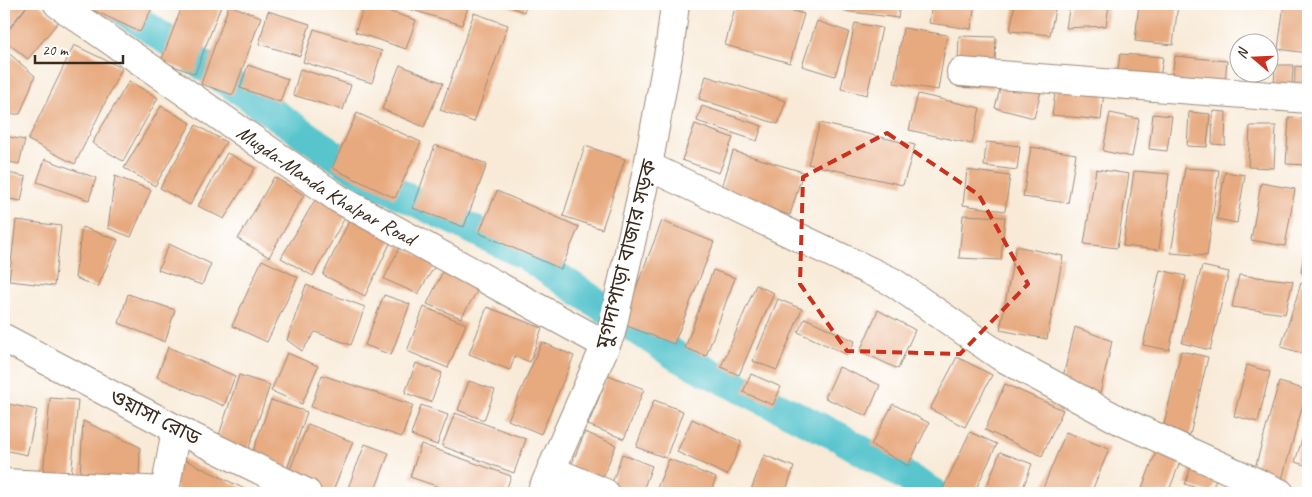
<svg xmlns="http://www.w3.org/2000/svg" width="1312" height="497" viewBox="0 0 1312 497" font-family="Caveat,'Noto Sans Bengali',sans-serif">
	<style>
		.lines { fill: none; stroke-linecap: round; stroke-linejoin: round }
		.canal { stroke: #58c5cd; stroke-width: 30 }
		.building { fill: #e7a97e }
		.minor-casing { stroke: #9a8a7a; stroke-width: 30 }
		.minor { stroke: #fff; stroke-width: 28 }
		.marked { fill: none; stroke: #c8321e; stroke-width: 4; stroke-dasharray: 10 6; stroke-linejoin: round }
		.labels { text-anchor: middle; stroke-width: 4; stroke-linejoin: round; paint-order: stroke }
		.street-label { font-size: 21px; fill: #3b2a1e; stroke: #fff }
	</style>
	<rect width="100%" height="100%" fill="#fff"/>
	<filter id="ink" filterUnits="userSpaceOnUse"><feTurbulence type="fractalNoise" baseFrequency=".02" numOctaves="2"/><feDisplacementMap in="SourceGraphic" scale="10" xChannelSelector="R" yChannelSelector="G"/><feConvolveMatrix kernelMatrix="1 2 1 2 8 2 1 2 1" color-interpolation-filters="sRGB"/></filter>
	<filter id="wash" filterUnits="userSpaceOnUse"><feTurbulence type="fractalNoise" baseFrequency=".0096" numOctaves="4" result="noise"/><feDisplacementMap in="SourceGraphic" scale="20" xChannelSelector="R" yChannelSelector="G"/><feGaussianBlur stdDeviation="1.12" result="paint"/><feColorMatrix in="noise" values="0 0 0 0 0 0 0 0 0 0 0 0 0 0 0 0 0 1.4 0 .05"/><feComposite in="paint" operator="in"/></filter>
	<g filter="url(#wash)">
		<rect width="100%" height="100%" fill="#f8ead7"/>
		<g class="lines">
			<path class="canal" d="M114,4l257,176 154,75 153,102 161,80 95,56"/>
		</g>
		<g id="blocks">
			<g class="building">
				<path d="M4,4h24l-24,30z"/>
				<path d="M29,4h9l21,17 -31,38 -24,-19v-4z"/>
				<path d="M80,4h74l-14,28z"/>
				<path d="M183,4h32l6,2 -26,68 -34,-13z"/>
				<path d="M365,4l51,16 -10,29 -51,-17z"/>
				<path d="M399,4h70l-7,21 -63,-19z"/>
				<path d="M502,4h25l-3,8z"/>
				<path d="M736,4h31l37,10 -14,49 -65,-18z"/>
				<path d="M844,4h56l-2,14 -54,-7z"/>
				<path d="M932,4h43l-4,25 -42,-6z"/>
				<path d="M1015,4h41l-6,31 -40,-4z"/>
				<path d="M1070,4l39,1 -3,21 -40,2z"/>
				<path d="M1139,4h39l-5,41 -38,-4z"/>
				<path d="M1284,4h24v49l-30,-4z"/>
				<path d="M229,5l32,12 -28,78 -32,-11z"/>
				<path d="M268,11l42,13 -10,32 -41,-12z"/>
				<path d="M474,13l34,12 -34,97 -34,-12z"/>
				<path d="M817,21l32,11 -14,44 -33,-10z"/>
				<path d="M855,23l27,5 -15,67 -26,-6z"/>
				<path d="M903,28l44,7 -9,55 -44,-7z"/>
				<path d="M314,29l68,22 -10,32 -69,-21z"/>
				<path d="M959,36l37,1 -2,52 -37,-2z"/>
				<path d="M74,45l48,23 -47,96 -47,-24z"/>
				<path d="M4,49l31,27 -15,38h-16z"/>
				<path d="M1120,54l43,3 -6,42 -42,-4z"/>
				<path d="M1175,56l52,5 -4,43 -55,-5z"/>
				<path d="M1007,62l39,10 -12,46 -39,-10z"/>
				<path d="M248,65l40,14 -8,23 -40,-14z"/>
				<path d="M400,65l43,18 -19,44 -42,-18z"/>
				<path d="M1275,65h18l-2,46h-18z"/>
				<path d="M1295,66l13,1v42h-14z"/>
				<path d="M300,69l51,16 -8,25 -50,-15z"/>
				<path d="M706,76l80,25 -8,23 -79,-25z"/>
				<path d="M129,81l29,17 -35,63 -31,-18z"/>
				<path d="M1056,87l48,5 -3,28 -49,-5z"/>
				<path d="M918,94l62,14 -8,36 -63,-14z"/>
				<path d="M161,106l30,17 -36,63 -31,-18z"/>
				<path d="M702,106l60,20 -5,15 -60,-20z"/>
				<path d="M1213,111l13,1 -1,33 -13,-1z"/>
				<path d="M1189,112l21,2 -3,33 -20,-1z"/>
				<path d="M357,113l64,29 -26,56 -63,-30z"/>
				<path d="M1110,113l29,6 -7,38 -29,-6z"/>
				<path d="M1153,114l19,2 -5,35 -18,-2z"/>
				<path d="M1289,117l19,1v47l-22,-1z"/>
				<path d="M820,123l95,22 -12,40 -95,-21z"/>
				<path d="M695,124l38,14 -14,35 -37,-13z"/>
				<path d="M196,125l30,17 -36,63 -30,-17z"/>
				<path d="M1250,126h26l-2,42 -26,-1z"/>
				<path d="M4,136l21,4 -6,24 -15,-3z"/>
				<path d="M986,142l34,4 -3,24 -33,-4z"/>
				<path d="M435,145l52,19 -23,63 -51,-19z"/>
				<path d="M585,146l40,13 -23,70 -39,-13z"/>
				<path d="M1031,147l45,7 -8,49 -45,-6z"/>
				<path d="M733,151l70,21 -13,43 -70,-21z"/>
				<path d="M227,153l28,15 -31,51 -26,-13z"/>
				<path d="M45,159l51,19 -7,22 -52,-18z"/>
				<path d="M1185,168l34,2 -12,86 -36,-3z"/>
				<path d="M1096,169l33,5 -12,74 -33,-4z"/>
				<path d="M967,170l43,6 -5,35 -42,-6z"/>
				<path d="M1134,171l35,3 -10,76 -36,-4z"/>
				<path d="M4,172l22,5 -5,24 -17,-3z"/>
				<path d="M1225,172l20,3 -8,48 -20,-4z"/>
				<path d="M115,176l36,14 -20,47 -23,-9z"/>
				<path d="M274,177l30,18 -35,62 -31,-18z"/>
				<path d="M1261,183l34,6 -10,57 -34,-6z"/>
				<path d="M497,191l82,36 -18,42 -82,-36z"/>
				<path d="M318,195l30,17 -35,64 -32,-18z"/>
				<path d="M354,211l42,20 -31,65 -42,-21z"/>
				<path d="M963,215l42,2 -4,43 -42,-2z"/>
				<path d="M16,220l45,6 -7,60 -45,-5z"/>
				<path d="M662,221l52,21 -40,102 -52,-20z"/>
				<path d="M82,227l36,13 -20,47 -23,-9z"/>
				<path d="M1307,229h1v44l-7,-1z"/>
				<path d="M169,244l42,20 -9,21 -44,-15z"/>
				<path d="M400,246l36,18 -18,30 -34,-15z"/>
				<path d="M1016,246l47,10 -16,83 -47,-9z"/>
				<path d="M262,260l36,17 -31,65 -35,-16z"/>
				<path d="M1202,266l27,6 -19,78 -28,-7z"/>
				<path d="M713,270l22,8 -29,78 -21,-8z"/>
				<path d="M1160,270l26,6 -17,74 -26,-5z"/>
				<path d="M443,271l36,17 -18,30 -34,-14z"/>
				<path d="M1239,275l54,6 -8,33 -53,-7z"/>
				<path d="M1301,283l7,3v69l-27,-8z"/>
				<path d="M306,285l59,22 -14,38 -36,-13 -13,19 -15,-11z"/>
				<path d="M756,285l18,8 -35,82 -18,-8z"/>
				<path d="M128,294l47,16 -10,32 -46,-19z"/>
				<path d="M384,295l26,9 -19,51 -26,-10z"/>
				<path d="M778,299l24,10 -25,61 -24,-9z"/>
				<path d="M424,307l42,17 -18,44 -41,-17z"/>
				<path d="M487,307l55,21 -12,34 -15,-6 -5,14 -41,-16z"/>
				<path d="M878,310l37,20 -17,39 -38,-18z"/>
				<path d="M805,318l50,23 -7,14 -50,-23z"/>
				<path d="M1075,327l37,14 -13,57 -37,-17z"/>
				<path d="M542,342l32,14 -33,78 -33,-14z"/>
				<path d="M168,347l67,29 -11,30 -67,-29z"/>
				<path d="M1181,351l27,6 -18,78 -27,-6z"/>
				<path d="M287,353l31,13 -16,38 -31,-13z"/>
				<path d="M957,357l35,18 -27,52 -35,-18z"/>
				<path d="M416,363l26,10 -11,29 -26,-9z"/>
				<path d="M1247,365l23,7 -12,50 -24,-6z"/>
				<path d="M839,367l41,18 -13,31 -42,-18z"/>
				<path d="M751,374l30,13 -8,18 -30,-13z"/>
				<path d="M239,375l31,10 -22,66 -31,-10z"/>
				<path d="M322,375l91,30 -11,32 -91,-30z"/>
				<path d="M608,375l36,14 -20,50 -36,-14z"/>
				<path d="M469,381l26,9 -11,30 -26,-10z"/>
				<path d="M1279,382l28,8 -26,93 -28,-8z"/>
				<path d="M1005,384l58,26 -21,46 -57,-26z"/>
				<path d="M50,398l28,2 -7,78 -28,-2z"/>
				<path d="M271,400l36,12 -22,63 -36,-12z"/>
				<path d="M654,400l29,11 -17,47 -30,-11z"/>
				<path d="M4,403l33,7 -10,45 -23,-5z"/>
				<path d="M893,404l36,19 -21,43 -37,-21z"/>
				<path d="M421,405l27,10 -11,30 -26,-10z"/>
				<path d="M455,413l71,26 -12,34 -72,-27z"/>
				<path d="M692,419l50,23 -15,33 -50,-23z"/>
				<path d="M1308,420v46l-13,-4z"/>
				<path d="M83,421l57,26 -1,33 -59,-3z"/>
				<path d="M308,424l45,18 -21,51h-17l-30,-11z"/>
				<path d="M585,432l31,13 -16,39 -31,-13z"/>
				<path d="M970,432l27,12 -23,49h-33z"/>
				<path d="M1066,432l43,17 -18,44h-50z"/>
				<path d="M365,444l24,9 -15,40h-28z"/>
				<path d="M421,444l90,32 -6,17h-48l-47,-16z"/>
				<path d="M1000,452l32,12 -11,29h-37z"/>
				<path d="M1156,452l24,10 -12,31h-28z"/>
				<path d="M173,454l80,39h-76z"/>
				<path d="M622,454l30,12 -10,27h-29l-4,-1z"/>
				<path d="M764,455l30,12 -9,26h-35z"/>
				<path d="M669,459l47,19 -6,15h-55z"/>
				<path d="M1193,461l26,9 -8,23 -26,-9z"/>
			</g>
		</g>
	</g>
	<g filter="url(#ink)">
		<use href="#blocks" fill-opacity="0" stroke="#9a8a7a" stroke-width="1"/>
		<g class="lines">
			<defs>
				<g id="minor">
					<path id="s1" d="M58,4l281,195 267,146"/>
					<path d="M961,72l347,27"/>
					<path d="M648,166l245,116 107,74 119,64 161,73"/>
					<path d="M4,338l172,91 131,64"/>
					<path d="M551,470l54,23"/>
					<path d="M4,483l161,8 11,-62"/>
					<path d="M541,493l70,-160 37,-167 22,-121 5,-41"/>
				</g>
			</defs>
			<use href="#minor" class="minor-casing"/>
			<use href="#minor" class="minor"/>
		</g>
	</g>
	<path class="marked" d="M887,133l92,62 49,89 -68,70 -113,-3 -47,-67 3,-107z"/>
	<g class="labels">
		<g class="street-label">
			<text dy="7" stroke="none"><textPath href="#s1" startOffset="324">Mugda-Manda Khalpar Road</textPath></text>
			<text transform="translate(626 254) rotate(-76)" y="7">মুগদাপাড়া বাজার সড়ক</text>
			<text transform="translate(155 417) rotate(27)" y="7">ওয়াসা রোড</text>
		</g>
	</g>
	<rect width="1312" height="497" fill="none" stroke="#fff" stroke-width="20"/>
	<g transform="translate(1254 58) rotate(289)"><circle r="24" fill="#ffffff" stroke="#b1aaa5"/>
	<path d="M0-4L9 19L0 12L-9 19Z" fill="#c8321e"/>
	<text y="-8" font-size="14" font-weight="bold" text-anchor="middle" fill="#3b2a1e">N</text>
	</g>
	<path d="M35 55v8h88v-8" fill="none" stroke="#3b2a1e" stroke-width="2.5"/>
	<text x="42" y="55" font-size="15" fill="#3b2a1e" stroke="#ffffff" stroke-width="4" paint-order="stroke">20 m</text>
</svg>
